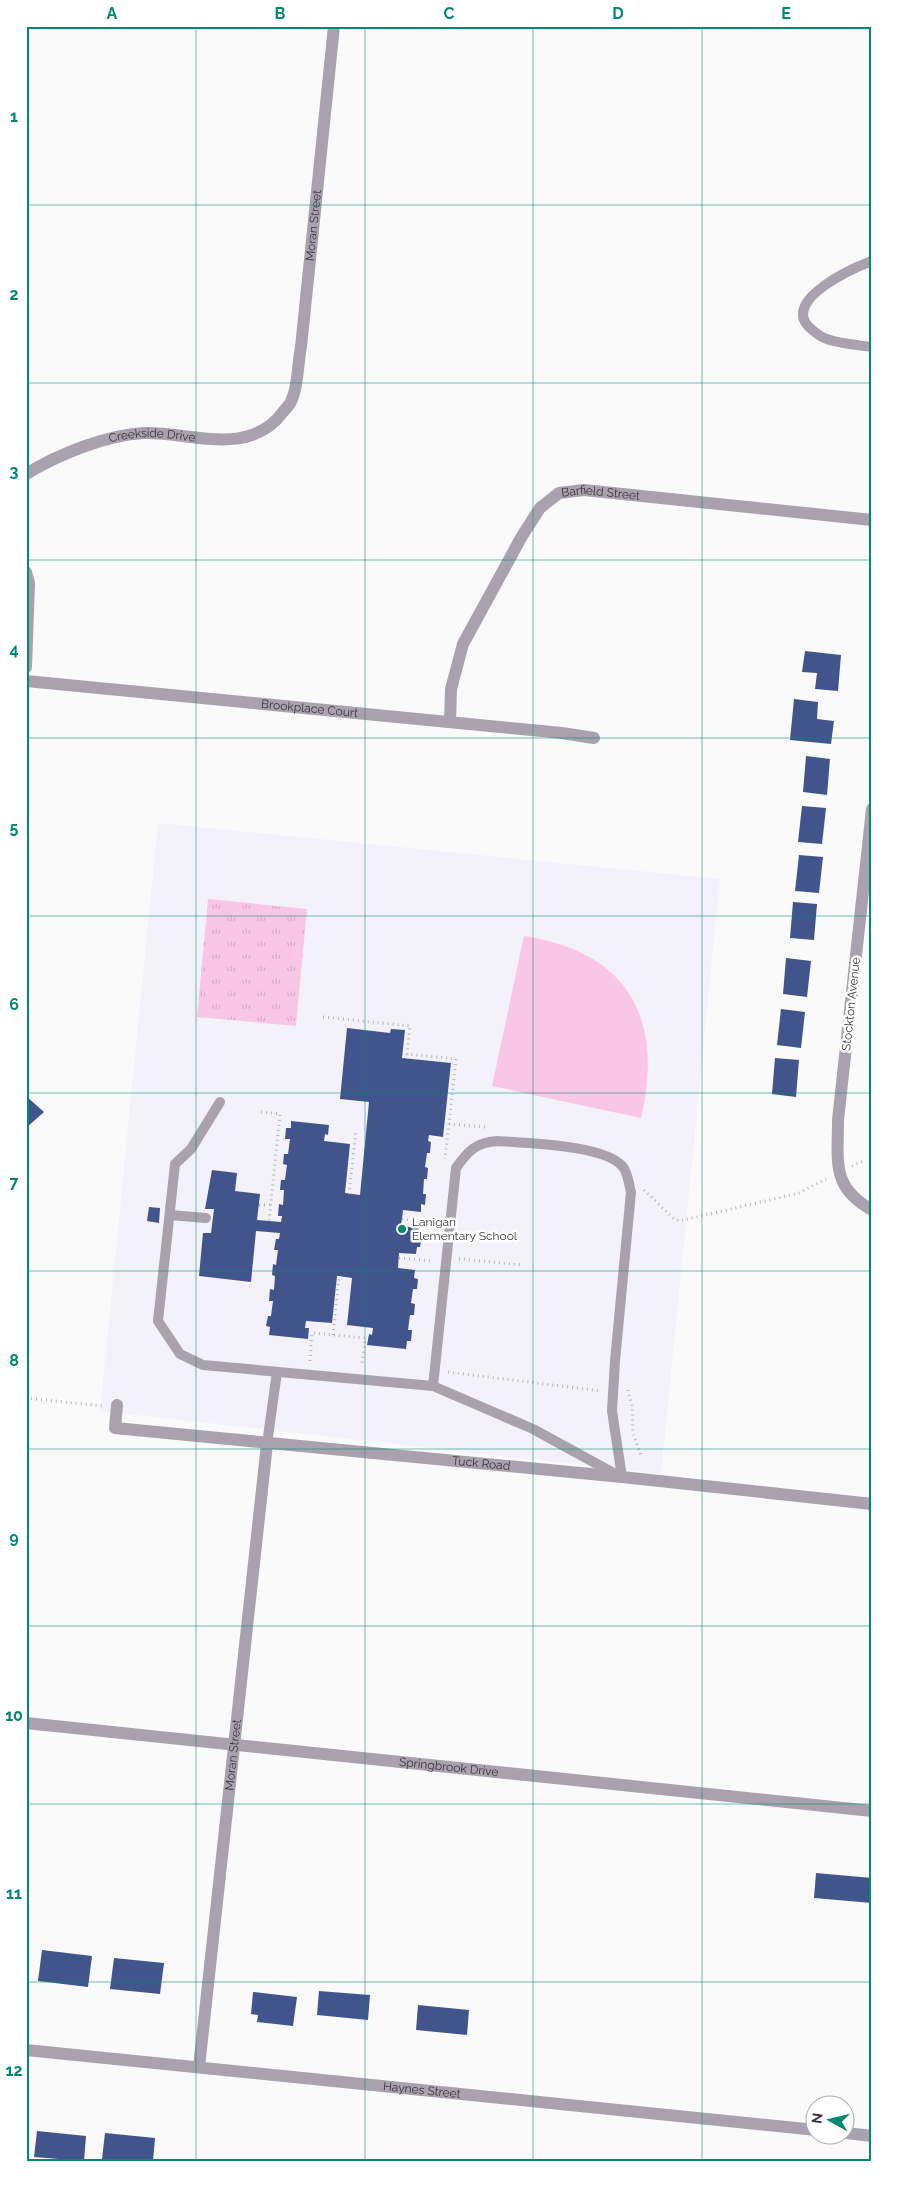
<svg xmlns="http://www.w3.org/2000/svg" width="898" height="2187" viewBox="0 0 898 2187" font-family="Raleway,sans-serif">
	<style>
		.built { fill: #f3f2fb }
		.grass { fill: #fac6e8 }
		.park { fill: url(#park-tufts) }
		.building { fill: #42548c }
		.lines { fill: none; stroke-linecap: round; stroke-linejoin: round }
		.path { stroke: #b5b5b9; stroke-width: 3; stroke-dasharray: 1 4; stroke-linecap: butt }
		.service { stroke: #aaa1ae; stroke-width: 10 }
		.minor { stroke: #aaa1ae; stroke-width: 12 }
		.grid { fill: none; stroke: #008a71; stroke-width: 1; stroke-opacity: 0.55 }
		.poi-dot { fill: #008a71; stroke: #fff; stroke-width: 2 }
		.labels { text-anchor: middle; stroke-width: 5; stroke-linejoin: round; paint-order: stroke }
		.street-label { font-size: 12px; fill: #383643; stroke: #fff }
		.poi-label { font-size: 12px; fill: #383643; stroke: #fff; text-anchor: start }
		.neatline { fill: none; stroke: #008a71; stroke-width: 2 }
		.grid-label { font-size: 16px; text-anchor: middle; font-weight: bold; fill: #008a71 }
	</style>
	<defs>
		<pattern id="park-tufts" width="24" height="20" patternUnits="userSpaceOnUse" patternTransform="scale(1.25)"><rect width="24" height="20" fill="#fac6e8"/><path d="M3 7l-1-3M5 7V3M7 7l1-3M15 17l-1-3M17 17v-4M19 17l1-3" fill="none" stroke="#d7abc8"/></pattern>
	</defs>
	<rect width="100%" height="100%" fill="#fafafa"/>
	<path class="built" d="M158,823l562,56 -59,595 -561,-63z"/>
	<path class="grass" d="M524,936c105,16 140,83 117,182l-149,-32z"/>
	<path class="park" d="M208,899l99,10 -11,117 -99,-9z"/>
	<g class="building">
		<path d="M805,651l36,4 -3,36 -23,-2 2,-16 -15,-1z"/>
		<path d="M794,699l24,3 -1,17 17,2 -3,23 -41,-4z"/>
		<path d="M806,756l24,3 -3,36 -24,-3z"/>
		<path d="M802,806l24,2 -4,36 -24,-2z"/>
		<path d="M799,855l24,2 -4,36 -24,-2z"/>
		<path d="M793,902l24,2 -3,36 -24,-2z"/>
		<path d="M786,958l25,3 -4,36 -24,-3z"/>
		<path d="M781,1009l24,3 -4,36 -24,-3z"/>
		<path d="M347,1028l43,5 1,-4 14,1 -3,28 49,5 -8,74 -14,-2 -1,6 3,1 -1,11h-3l-2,14 3,1 -1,11h-3l-1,15h3l-1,11 -4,-1v8l-18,-2 -2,16 18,2 -1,8h4l-2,11h-3l-1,7 -17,-1 -1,15 17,2 -1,8 4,1 -1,10h-4l-2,14 4,1 -1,11h-4l-2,15h4l-1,11h-4l-1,8 -39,-4 2,-11 3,1 1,-7 -26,-3 5,-47 -13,-2h-2l-5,47 -26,-2 -1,7h4l-1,11 -39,-4 1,-8 -4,-1 2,-10h3l2,-15h-4l1,-12 4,1 1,-14 -3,-1 1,-11 3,1 2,-15h-4l2,-11h3l1,-6 -24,-2 -5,51 -52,-6 4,-43h8l3,-24h-9l7,-39 25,3 -2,18 25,3 -3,26 24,2 1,-6h-4l1,-12 4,1 1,-15h-4l1,-10h4l2,-15 -4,-1 1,-10h4l2,-15h-5l1,-11h5v-7l38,4 -1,10 -3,-1 -1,7 26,3 -5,49 15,2 9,-93 -29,-3z"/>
		<path d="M775,1058l24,2 -3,37 -24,-3z"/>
		<path d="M26,1096l18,16 -18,16z"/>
		<path d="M149,1207l11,1 -1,15 -12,-2z"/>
		<path d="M816,1873l56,5v25l-58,-5z"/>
		<path d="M42,1950l50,6 -4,31 -50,-6z"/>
		<path d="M114,1958l50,5 -4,31 -50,-5z"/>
		<path d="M319,1991l51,4 -2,25 -51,-5z"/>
		<path d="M253,1992l44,5 -4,29 -36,-4 1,-7 -7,-1z"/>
		<path d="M418,2005l51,5 -2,25 -51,-5z"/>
		<path d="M37,2131l49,5 -2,25 -50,-4z"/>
		<path d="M105,2133l50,5 -2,23 -51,-2z"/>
	</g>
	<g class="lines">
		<g class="path">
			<path d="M323,1017l87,9 -3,28 49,5 -11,100"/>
			<path d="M261,1112l19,2 -11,107"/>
			<path d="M449,1124l36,3"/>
			<path d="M852,1166l13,-6"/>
			<path d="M644,1190l30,29 6,2 119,-28 27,-14"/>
			<path d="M349,1194l7,-64"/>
			<path d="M259,1205h12"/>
			<path d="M402,1219l36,4"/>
			<path d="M399,1258l34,3"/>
			<path d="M459,1259l64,6"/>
			<path d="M333,1335l6,-59"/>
			<path d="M310,1361l2,-28 53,5 -3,27"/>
			<path d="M448,1372l153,19"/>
			<path d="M628,1390l4,16 1,27 9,25"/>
			<path d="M26,1398l77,8"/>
		</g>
		<g class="service">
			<path d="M872,261c-19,7 -88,38 -64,65 6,6 13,12 22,14 13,4 28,5 42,7"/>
			<path d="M220,1102l-29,47 -16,15 -17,157 22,33 23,11 230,21 100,43 86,47"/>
			<path d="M170,1215l36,3"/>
			<path d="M433,1386l23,-218c12,-17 20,-26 42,-27 28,2 109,4 125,26 5,6 6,18 8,25l-16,169 -3,50 10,66"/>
			<path d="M267,1444l10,-72"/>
		</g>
		<g class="minor">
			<path id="s1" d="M26,474c33,-20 80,-39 118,-41 48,-1 105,25 139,-21 3,-4 8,-8 9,-13 6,-12 6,-38 9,-52l33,-321"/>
			<path d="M26,572l3,11 -3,84"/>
			<path id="s2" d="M26,681l536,52 32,5"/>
			<path id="s3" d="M450,722l1,-33 12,-45 59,-108 18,-28 19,-15 25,-3 288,30"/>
			<path d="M872,809l-34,311c0,42 -7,67 34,90"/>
			<path id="s4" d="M117,1405l-2,23 507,49 250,27"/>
			<path id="s5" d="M26,1723l846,88"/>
			<path id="s6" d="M26,2050l790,80"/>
			<path id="s7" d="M199,2067l68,-623"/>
			<path d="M846,2133l26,3"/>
		</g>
	</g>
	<path class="grid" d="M196,26v2135M365,26v2135M533,26v2135M702,26v2135M26,205h846M26,383h846M26,560h846M26,738h846M26,916h846M26,1093h846M26,1271h846M26,1449h846M26,1626h846M26,1804h846M26,1982h846"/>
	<circle class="poi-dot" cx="402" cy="1229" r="5"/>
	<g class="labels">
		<g class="street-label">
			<text dy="4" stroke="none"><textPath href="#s1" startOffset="465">Moran Street</textPath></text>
			<text dy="4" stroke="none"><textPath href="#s1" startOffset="134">Creekside Drive</textPath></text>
			<text dy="4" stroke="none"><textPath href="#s3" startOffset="302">Barfield Street</textPath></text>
			<text dy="4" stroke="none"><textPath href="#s2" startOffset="285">Brookplace Court</textPath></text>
			<text transform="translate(851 1004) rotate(-84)" y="4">Stockton Avenue</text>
			<text dy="4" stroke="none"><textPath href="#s4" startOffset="391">Tuck Road</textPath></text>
			<text dy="4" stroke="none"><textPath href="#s7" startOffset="314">Moran Street</textPath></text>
			<text dy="4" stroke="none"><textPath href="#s5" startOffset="425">Springbrook Drive</textPath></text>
			<text dy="4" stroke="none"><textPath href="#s6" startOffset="398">Haynes Street</textPath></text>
		</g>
		<g class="poi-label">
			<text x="412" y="1226">Lanigan<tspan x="412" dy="14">Elementary School</tspan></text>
		</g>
	</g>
	<rect width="898" height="2187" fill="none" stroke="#ffffff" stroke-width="55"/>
	<g transform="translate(830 2120) rotate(278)"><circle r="24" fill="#ffffff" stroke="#afafb4"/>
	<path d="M0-4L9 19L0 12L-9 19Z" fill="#008a71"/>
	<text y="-8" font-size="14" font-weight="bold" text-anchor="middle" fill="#383643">N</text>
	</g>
	<rect x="28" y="28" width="842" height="2132" class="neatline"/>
	<g class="grid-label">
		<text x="112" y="19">A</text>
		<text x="280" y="19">B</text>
		<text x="449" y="19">C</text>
		<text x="618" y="19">D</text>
		<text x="786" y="19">E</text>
		<text x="14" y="122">1</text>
		<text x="14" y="300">2</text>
		<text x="14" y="477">3</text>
		<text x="14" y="655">4</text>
		<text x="14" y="833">5</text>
		<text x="14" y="1010">6</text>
		<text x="14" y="1188">7</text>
		<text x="14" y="1366">8</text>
		<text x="14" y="1543">9</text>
		<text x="14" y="1721">10</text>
		<text x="14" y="1899">11</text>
		<text x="14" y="2076">12</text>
	</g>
</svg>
